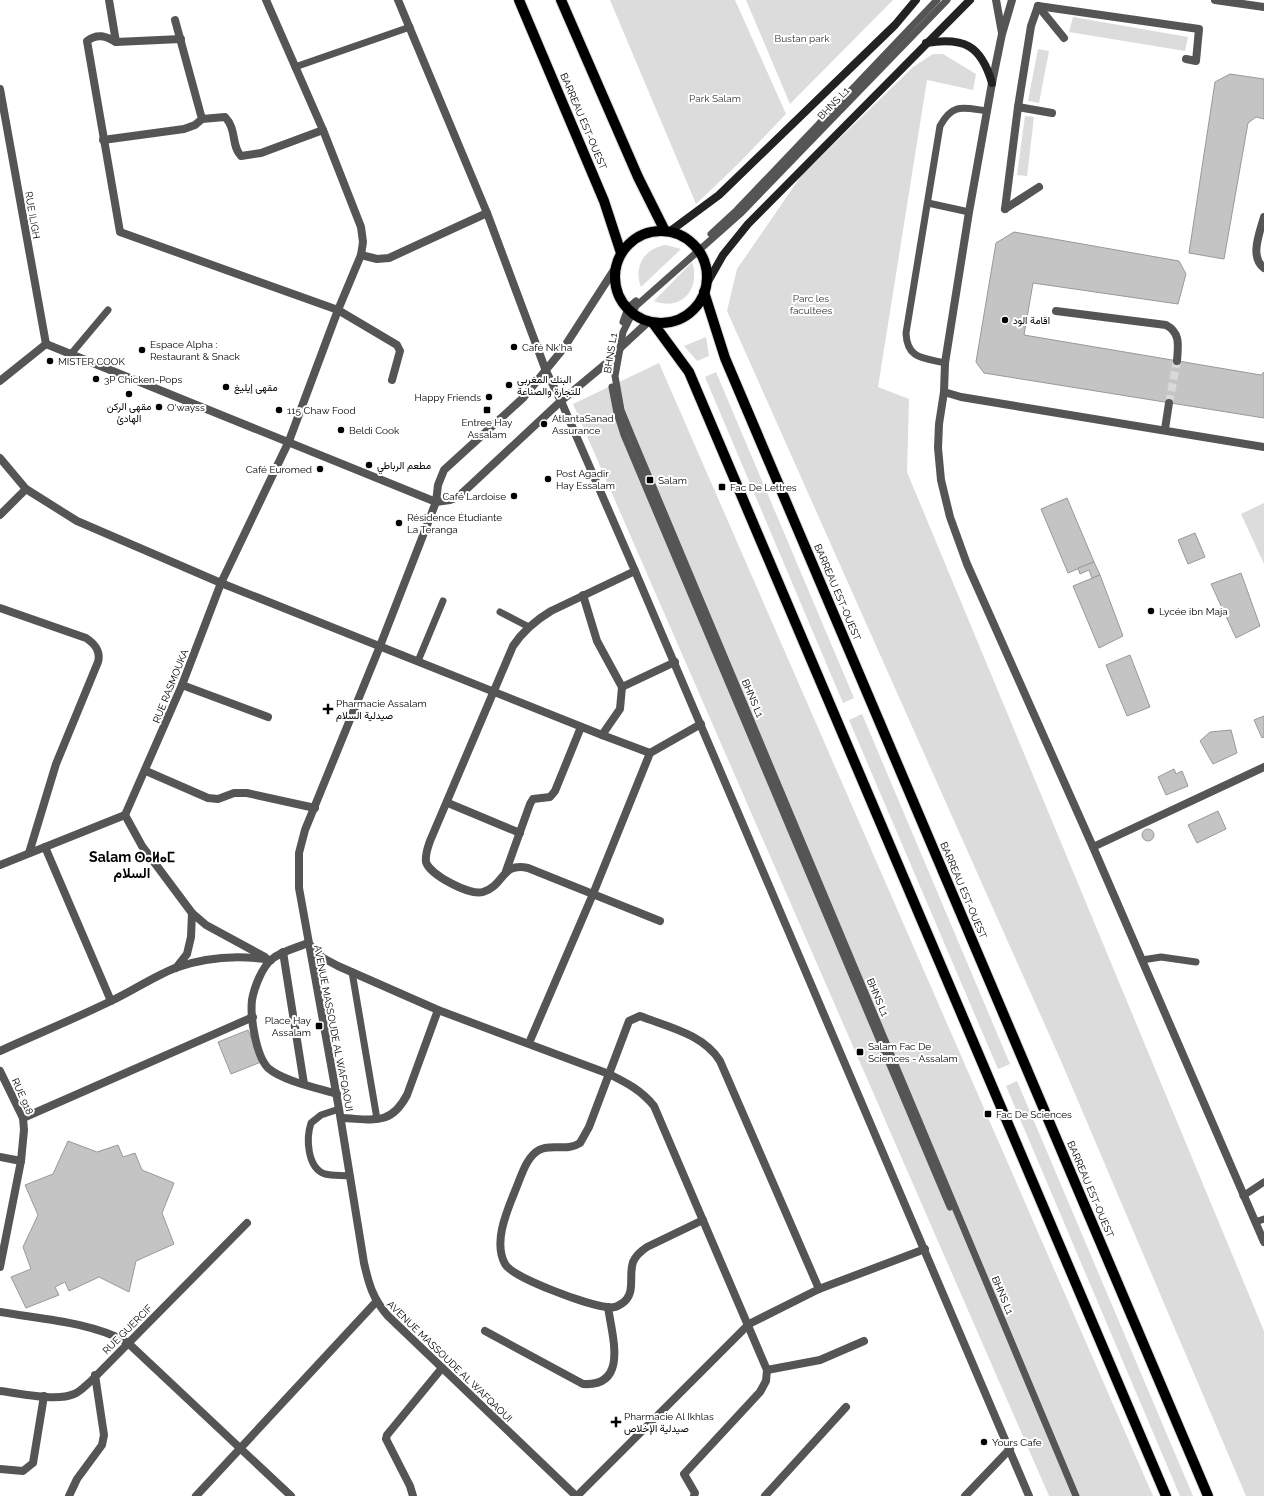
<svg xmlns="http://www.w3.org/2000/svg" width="1264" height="1496" viewBox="0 0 1264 1496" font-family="Raleway,Vazirmatn,'Noto Sans Tifinagh',sans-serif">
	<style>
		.green { fill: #dcdcdc }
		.building { fill: #c4c4c4; stroke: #999 }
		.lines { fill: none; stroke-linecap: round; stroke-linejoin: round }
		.minor-tunnel { stroke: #d9d9d9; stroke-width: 8; stroke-dasharray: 8 4; stroke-linecap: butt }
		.primary-casing { stroke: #dbdbdb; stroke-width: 12 }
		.service { stroke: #555; stroke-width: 7 }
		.pedestrian { stroke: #555; stroke-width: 8 }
		.minor { stroke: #555; stroke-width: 8 }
		.tertiary { stroke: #555; stroke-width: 8 }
		.secondary { stroke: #222; stroke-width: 8 }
		.primary { stroke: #000; stroke-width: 10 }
		.poi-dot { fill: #000; stroke: #fff; stroke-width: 1.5 }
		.labels { text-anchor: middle; stroke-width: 4; stroke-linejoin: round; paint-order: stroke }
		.park-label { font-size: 10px; fill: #333; stroke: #fff }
		.street-label { font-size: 10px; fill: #000; stroke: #fff }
		.poi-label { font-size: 10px; fill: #000; stroke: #fff; text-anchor: start }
		.district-label { font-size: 14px; font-weight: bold; fill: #000; stroke: #fff }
	</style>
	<rect width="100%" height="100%" fill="#fff"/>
	<g class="green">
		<path d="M610,0h125l51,114 -49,51 -41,39z"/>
		<path d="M746,0h147l-103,104z"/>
		<path d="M1073,17l115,20 -3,14 -116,-19z"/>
		<path d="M1038,49l11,2 -10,52 -11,-2z"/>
		<path d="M933,54h10l33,20 -3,16 -46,-10 -49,307 31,12 -2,73 357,859v165h-18l-185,-435 -334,-750 10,-42 64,-93 112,-109z"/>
		<path d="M1025,116l9,1 -7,59 -10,-1z"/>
		<path d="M666,245l15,4 -40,38c-8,-21 4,-39 25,-42z"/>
		<path d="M692,262c9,26 -10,50 -38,39z"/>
		<path d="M706,337l3,19 -12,5 -13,-15z"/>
		<path d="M659,363l494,1133h-104l-476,-1092z"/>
		<path d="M716,372l138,326 -11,5 -138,-326z"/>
		<path d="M1264,503v61l-23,-50z"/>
		<path d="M862,714l148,350 -12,5 -149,-349z"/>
		<path d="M1017,1081l176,415h-13l-174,-410z"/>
	</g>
	<g class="building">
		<path d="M1230,74l34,5v40l-8,-2 -8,6 -24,136 -35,-6 26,-171z"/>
		<path d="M1014,232l165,29 7,13 -8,30 -145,-21 -9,52 237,40 3,-3v46l-280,-45 -8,-11 20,-119z"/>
		<path d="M1067,498l27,64 -26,11 -27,-64z"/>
		<path d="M1195,533l10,24 -17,7 -10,-24z"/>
		<path d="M1094,562l6,13 -8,3 -3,-8 -9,4 -2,-6z"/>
		<path d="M1241,573l19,53 -24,12 -25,-54z"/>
		<path d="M1100,575l23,61 -24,12 -26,-62z"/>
		<path d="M1130,655l20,52 -23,9 -21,-51z"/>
		<path d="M1264,716v21l-2,1 -8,-18z"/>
		<path d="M1231,730l6,23 -24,11 -13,-23 10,-9z"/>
		<path d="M1174,769l2,5 6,-3 6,15 -22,9 -8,-18z"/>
		<path d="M1218,811l8,18 -29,14 -9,-18z"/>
		<circle cx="1148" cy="835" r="6"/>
		<path d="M248,1030l13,32 -30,12 -13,-32z"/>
		<path d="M68,1141l29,11 21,-7 5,12 12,-4 7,17 32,13 -12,30 12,31 -38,17 -7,31 -30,-15 -30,14 -4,-9 -10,5 4,8 -33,13 -15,-31 20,-8 -8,-22 15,-32 -13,-30 28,-11z"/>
	</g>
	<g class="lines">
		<path class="minor-tunnel" d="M1169,403l8,-42"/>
		<defs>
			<g id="primary">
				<path d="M519,0l85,201 17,52"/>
				<path d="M561,0l77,177 27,54"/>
				<circle cx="661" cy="277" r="46"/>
				<path d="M704,292l21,66 483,1138"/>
				<path d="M653,323l36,49 477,1124"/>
			</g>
		</defs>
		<use href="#primary" class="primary-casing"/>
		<g class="service">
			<path d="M947,0l-207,214 -104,92 -13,26 -8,44 6,34 9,22 446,1064"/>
			<path d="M295,67l115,-40"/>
			<path d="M928,203l41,9"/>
			<path d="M711,234l26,-24 200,-210"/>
			<path d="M623,322l5,-14 8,-7"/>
			<path d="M71,354l37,-44"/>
			<path d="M945,363c-22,-5 -38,-4 -39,-30l34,-207c13,-24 24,-18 47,-15"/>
			<path d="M612,387l5,26 7,22 326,772"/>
			<path d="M500,612l29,15"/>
			<path d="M418,661l25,-60"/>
			<path d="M1142,960l19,-3 35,5"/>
			<path d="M352,972l25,147"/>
			<path d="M339,1109l-18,6 -10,8c-5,15 -4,45 14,51 8,2 18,1 25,2"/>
			<path d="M1243,1196l21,-14"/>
			<path d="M1255,1222l9,-3"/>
		</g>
		<g class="pedestrian">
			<path d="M1038,6l161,23 -3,32 -10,-2"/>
			<path d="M1038,6l26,32"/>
			<path d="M1018,107l34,6"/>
			<path d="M1005,209l13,-102 13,-81 7,-20"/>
			<path d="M1005,209l34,-22"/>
		</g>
		<g class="minor">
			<path d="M109,0l7,42c-10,-6 -19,-9 -29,-1l33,191 218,78 59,35 3,6 -8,29"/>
			<path d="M398,0l89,213 59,158 15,30 74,170 394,925"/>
			<path d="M996,0l6,33"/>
			<path d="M1012,0l-10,34 -10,49 -23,129 -24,151 -1,29 -5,32 -1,24 3,32 9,37 17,47 126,283 171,395"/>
			<path d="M116,42l65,-3"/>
			<path d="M0,89l46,255"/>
			<path d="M202,119l23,-2c12,12 6,29 16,39l20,-3 62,-23"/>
			<path d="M103,140l81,-11 11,-4 7,-6 -27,-99"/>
			<path d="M1264,217c-4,15 -15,40 0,51"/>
			<path d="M361,255l16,4 12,-1 98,-45"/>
			<path d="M1056,311l110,14c15,8 12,21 11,36"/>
			<path d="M46,344l390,158 14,-2 8,-3 103,-96 54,-45 6,-9 27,-25"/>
			<path d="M0,381l46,-37"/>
			<path d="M944,392l17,5 303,50"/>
			<path d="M1165,429l4,-26"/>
			<path d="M0,458l26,31 51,32 144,62 381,152 48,18"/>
			<path d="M0,515l26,-26"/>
			<path d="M635,571l-84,40c-15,9 -28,20 -38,35l-83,195c-2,6 -5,13 -4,21 4,13 44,34 57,30 22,-7 18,-30 45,-24l132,53"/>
			<path d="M583,595l14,46 25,46 -2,22 -18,26"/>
			<path d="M0,608l86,30c9,6 15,13 12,24l-42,102 -27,89"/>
			<path d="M182,685l86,32"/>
			<path d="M622,687l53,-25"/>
			<path d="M146,771l62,27 10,1 16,-6h13l68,15"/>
			<path d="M448,803l72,30"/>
			<path d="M125,815l17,31 50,67 -1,24 -4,17 -11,14"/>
			<path d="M45,847l66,154"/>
			<path d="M1093,847l171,-80"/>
			<path d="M0,865l125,-50 57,-130 39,-102 68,-142 49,-131 23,-55 2,-13 -2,-15 -38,-97 -57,-130"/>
			<path d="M506,871l24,-67 3,-5 17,-2 5,-6 26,-64"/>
			<path d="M192,913l14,12 59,32"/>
			<path d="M283,952l21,132"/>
			<path d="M529,1043l64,-149 57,-141 51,-29"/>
			<path d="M0,1051c37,-17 74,-32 111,-50 21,-10 42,-24 64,-33 31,-11 65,-13 96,-8"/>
			<path d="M0,1071l23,47 1,12 -3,31 -21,106"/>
			<path d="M337,1094c-20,-6 -54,-13 -69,-26 -12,-12 -18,-51 -16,-68 2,-12 10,-33 20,-41 10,-8 24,-11 36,-16l15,15 15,8 100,44 171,64c18,9 32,16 45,32l113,264 -1,11 -6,11 -76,82 11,19 -1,3"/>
			<path d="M23,1118l230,-101"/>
			<path d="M341,1118c31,1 49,9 66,-23l31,-85"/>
			<path d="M0,1157l21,4"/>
			<path d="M703,1220l-56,27c-6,4 -11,8 -14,15 -5,15 4,32 -12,42 -4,3 -9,4 -14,3 -17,-1 -94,-29 -102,-43 -12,-22 2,-53 10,-73 6,-14 11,-34 24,-41 12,-7 28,2 41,-7l9,-16 40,-106 11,-5c28,11 63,18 80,45l99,228"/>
			<path d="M0,1312c41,7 91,10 127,30l164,154"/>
			<path d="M485,1331l98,53c46,3 29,-48 25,-77"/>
			<path d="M767,1370l53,-10 44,-19"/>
			<path d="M0,1391c19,2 56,11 74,3 6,-2 12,-9 17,-13l156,-158"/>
			<path d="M0,1469l23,2 10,-8 11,-67"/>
			<path d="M69,1496l8,-17 25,-34 2,-10 -9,-60"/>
			<path d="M196,1496l180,-194"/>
			<path d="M413,1496l-3,-10 -24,-47 1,-4 55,-67"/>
			<path d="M576,1496l-188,-180c-15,-17 -19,-31 -24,-53l-25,-154 -40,-221v-35l6,-23 75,-184 56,-144 2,-17 6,-15 79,-72 40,-49 51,-79"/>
			<path d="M577,1496l172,-172 70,-35 106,-40"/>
			<path d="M765,1496l81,-89"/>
			<path d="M965,1496l45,-47"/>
		</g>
		<path class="tertiary" d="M1215,0l49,7"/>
		<g class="secondary">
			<path d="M926,43c38,-6 55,2 66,40"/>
			<path d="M669,232l50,-37 176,-170 21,-25"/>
			<path d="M706,285l17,-30 25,-31 222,-224"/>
		</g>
		<use href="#primary" class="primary"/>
	</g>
	<g class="poi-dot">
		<circle cx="1005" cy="320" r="4"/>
		<circle cx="514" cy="347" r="4"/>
		<circle cx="142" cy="350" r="4"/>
		<circle cx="50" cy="361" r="4"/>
		<circle cx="96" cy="379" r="4"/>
		<circle cx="509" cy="385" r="4"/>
		<circle cx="226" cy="387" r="4"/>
		<circle cx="129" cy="394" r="4"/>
		<circle cx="489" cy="397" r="4"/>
		<circle cx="159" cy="407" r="4"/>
		<circle cx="279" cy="410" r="4"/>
		<rect x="483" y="406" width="8" height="8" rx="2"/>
		<circle cx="544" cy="424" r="4"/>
		<circle cx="341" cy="430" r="4"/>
		<circle cx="369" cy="465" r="4"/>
		<circle cx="320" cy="469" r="4"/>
		<circle cx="548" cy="479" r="4"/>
		<rect x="646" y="476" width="8" height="8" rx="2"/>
		<rect x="718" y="483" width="8" height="8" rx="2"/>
		<circle cx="514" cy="496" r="4"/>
		<circle cx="399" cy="523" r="4"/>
		<circle cx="1151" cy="611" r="4"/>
		<path d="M326 703h4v4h4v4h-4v4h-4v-4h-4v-4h4z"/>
		<rect x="315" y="1022" width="8" height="8" rx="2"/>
		<rect x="856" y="1048" width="8" height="8" rx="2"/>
		<rect x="984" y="1110" width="8" height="8" rx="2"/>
		<path d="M614 1416h4v4h4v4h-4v4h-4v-4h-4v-4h4z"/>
		<circle cx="984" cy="1442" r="4"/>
	</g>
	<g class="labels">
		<g class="park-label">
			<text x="802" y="42">Bustan park</text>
			<text x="715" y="102">Park Salam</text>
			<text x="811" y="302">Parc les<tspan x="811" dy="12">facultees</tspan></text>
		</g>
		<g class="street-label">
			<text transform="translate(833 103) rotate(-46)" y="4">BHNS L1</text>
			<text transform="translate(584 121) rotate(67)" y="4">BARREAU EST-OUEST</text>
			<text transform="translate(33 215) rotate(80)" y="4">RUE ILIGH</text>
			<text transform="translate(610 353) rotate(-81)" y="4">BHNS L1</text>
			<text transform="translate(838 592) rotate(67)" y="4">BARREAU EST-OUEST</text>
			<text transform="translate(170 686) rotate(-68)" y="4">RUE RASMOUKA</text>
			<text transform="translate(753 698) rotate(67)" y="4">BHNS L1</text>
			<text transform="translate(964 890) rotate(67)" y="4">BARREAU EST-OUEST</text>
			<text transform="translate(878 997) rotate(67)" y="4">BHNS L1</text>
			<text transform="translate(334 1028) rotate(79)" y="4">AVENUE MASSOUDE AL WAFQAOUI</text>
			<text transform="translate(23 1096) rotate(66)" y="4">RUE 918</text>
			<text transform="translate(1091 1189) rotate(67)" y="4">BARREAU EST-OUEST</text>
			<text transform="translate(1003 1295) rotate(67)" y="4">BHNS L1</text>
			<text transform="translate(127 1329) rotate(-45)" y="4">RUE GUERCIF</text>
			<text transform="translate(450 1361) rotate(44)" y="4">AVENUE MASSOUDE AL WAFQAOUI</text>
		</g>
		<g class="poi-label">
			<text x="1013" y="324">اقامة الود</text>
			<text x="150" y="348">Espace Alpha :<tspan x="150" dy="12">Restaurant &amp; Snack</tspan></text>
			<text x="522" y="351">Café Nk'ha</text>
			<text x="58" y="365">MISTER COOK</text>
			<text x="104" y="383">3P Chicken-Pops</text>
			<text x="517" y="383">البنك المغربي<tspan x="517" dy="12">للتجارة والصناعة</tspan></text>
			<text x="234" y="391">مقهى إيليغ</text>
			<text x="481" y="401" text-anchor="end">Happy Friends</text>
			<text x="129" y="410" text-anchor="middle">مقهى الركن<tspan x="129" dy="12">الهادئ</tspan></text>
			<text x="167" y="411">O'wayss</text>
			<text x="287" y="414">115 Chaw Food</text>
			<text x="552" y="422">AtlantaSanad<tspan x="552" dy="12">Assurance</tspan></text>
			<text x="487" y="426" text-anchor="middle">Entree Hay<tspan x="487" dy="12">Assalam</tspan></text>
			<text x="349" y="434">Beldi Cook</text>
			<text x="377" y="469">مطعم الرباطي</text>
			<text x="312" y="473" text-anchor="end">Café Euromed</text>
			<text x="556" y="477">Post Agadir<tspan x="556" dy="12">Hay Essalam</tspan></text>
			<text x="658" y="484">Salam</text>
			<text x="730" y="491">Fac De Lettres</text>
			<text x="506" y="500" text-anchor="end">Café Lardoise</text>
			<text x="407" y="521">Résidence Étudiante<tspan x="407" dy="12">La Teranga</tspan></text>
			<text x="1159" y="615">Lycée ibn Maja</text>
			<text x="336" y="707">Pharmacie Assalam<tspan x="336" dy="12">صيدلية السلام</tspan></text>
			<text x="311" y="1024" text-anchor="end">Place Hay<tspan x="311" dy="12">Assalam</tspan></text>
			<text x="868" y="1050">Salam Fac De<tspan x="868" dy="12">Sciences - Assalam</tspan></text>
			<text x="996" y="1118">Fac De Sciences</text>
			<text x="624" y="1420">Pharmacie Al Ikhlas<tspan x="624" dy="12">صيدلية الإخلاص</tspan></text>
			<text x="992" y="1446">Yours Cafe</text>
		</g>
		<g class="district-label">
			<text x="132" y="862">Salam ⵙⴰⵍⴰⵎ<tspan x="132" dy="16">السلام</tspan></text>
		</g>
	</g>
</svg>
